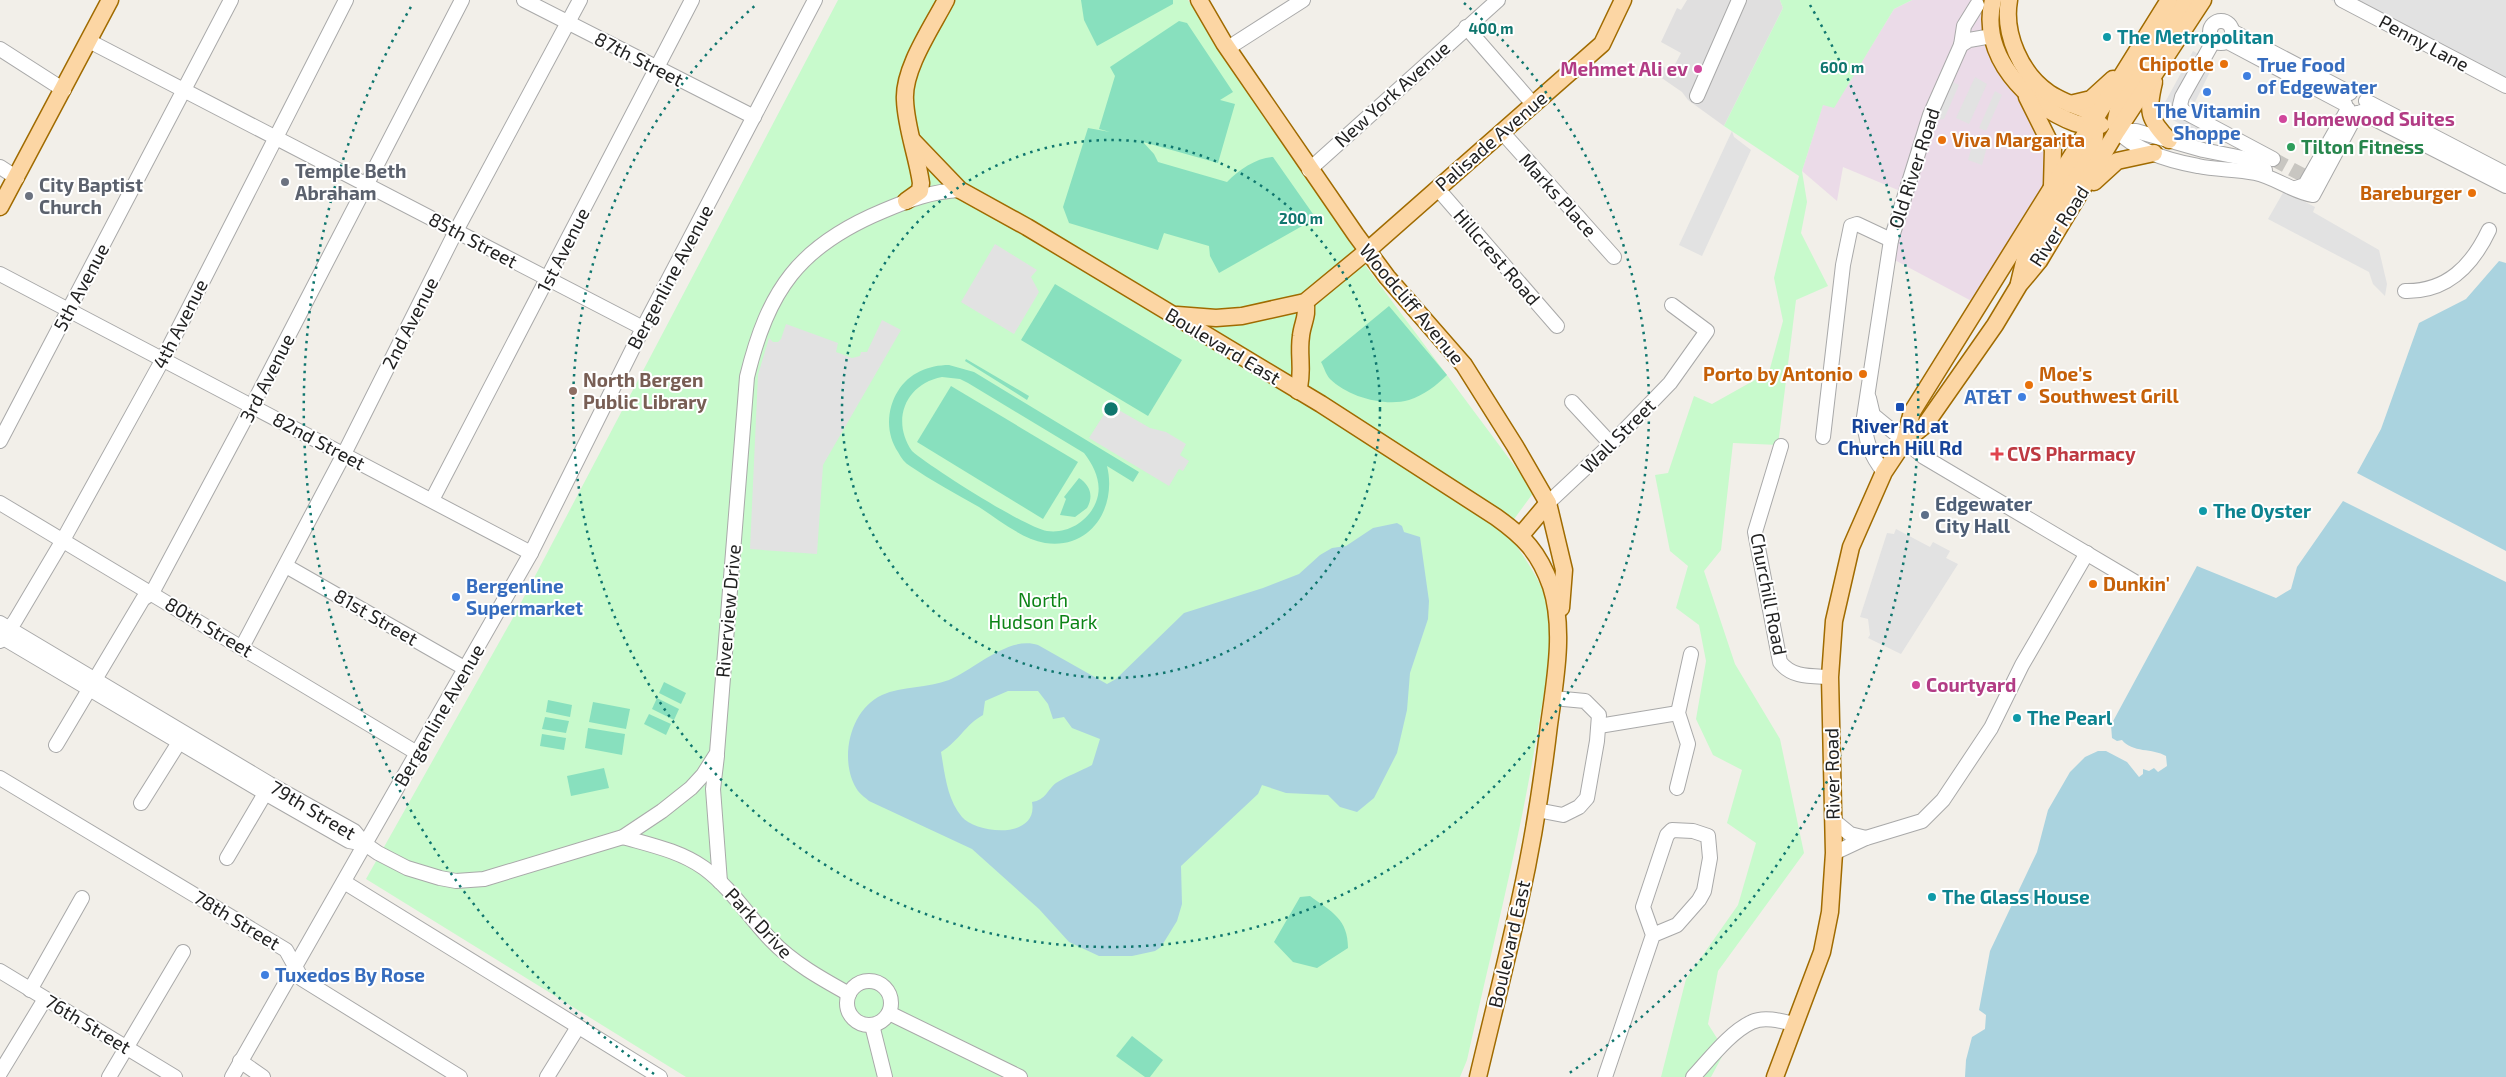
<svg xmlns="http://www.w3.org/2000/svg" width="2506" height="1077" viewBox="0 0 2506 1077" font-family="'Exo 2',sans-serif">
	<style>
		.residential { fill: #e0dfdf }
		.industrial { fill: #ebdbe8 }
		.park { fill: #c8facc }
		.pitch { fill: #88e0be; fill-rule: evenodd }
		.parking { fill: #e2e2e2 }
		.water { fill: #aad3df; fill-rule: evenodd }
		.lines { fill: none; stroke-linecap: round; stroke-linejoin: round }
		.minor-tunnel { stroke: #c8c6c1; stroke-width: 14; stroke-dasharray: 14 7; stroke-linecap: butt }
		.minor-casing { stroke: #a9a9a9; stroke-width: 16 }
		.major-casing { stroke: #a06b00; stroke-width: 19 }
		.minor { stroke: #fff; stroke-width: 14 }
		.major { stroke: #fcd6a4; stroke-width: 16 }
		.ring { fill: none; stroke: #0f766e; stroke-width: 2.5; stroke-dasharray: 2.5 5 }
		.culture-dot { fill: #0f9aa8; stroke: #fff; stroke-width: 2 }
		.food-dot { fill: #e8710a; stroke: #fff; stroke-width: 2 }
		.hotel-dot { fill: #d1479c; stroke: #fff; stroke-width: 2 }
		.shop-dot { fill: #3f7fe0; stroke: #fff; stroke-width: 2 }
		.leisure-dot { fill: #2e9e5b; stroke: #fff; stroke-width: 2 }
		.worship-dot { fill: #6b7280; stroke: #fff; stroke-width: 2 }
		.education-dot { fill: #8d6e63; stroke: #fff; stroke-width: 2 }
		.transit-dot { fill: #1a4fb4; stroke: #fff; stroke-width: 2 }
		.health-dot { fill: #e0444e; stroke: #fff; stroke-width: 2 }
		.service-dot { fill: #5c6f8a; stroke: #fff; stroke-width: 2 }
		.labels { text-anchor: middle; stroke-width: 4; stroke-linejoin: round; paint-order: stroke }
		.culture-label { font-size: 19px; font-weight: bold; fill: #0d838f; stroke: #fff; text-anchor: start }
		.street-label { font-size: 19px; fill: #222; stroke: #fff }
		.food-label { font-size: 19px; font-weight: bold; fill: #c56008; stroke: #fff; text-anchor: end }
		.shop-label { font-size: 19px; font-weight: bold; fill: #366cbe; stroke: #fff; text-anchor: start }
		.hotel-label { font-size: 19px; font-weight: bold; fill: #b23c85; stroke: #fff; text-anchor: start }
		.leisure-label { font-size: 19px; font-weight: bold; fill: #27864d; stroke: #fff; text-anchor: start }
		.worship-label { font-size: 19px; font-weight: bold; fill: #5b616d; stroke: #fff; text-anchor: start }
		.education-label { font-size: 19px; font-weight: bold; fill: #785e54; stroke: #fff; text-anchor: start }
		.transit-label { font-size: 19px; font-weight: bold; fill: #164399; stroke: #fff }
		.health-label { font-size: 19px; font-weight: bold; fill: #be3a42; stroke: #fff; text-anchor: start }
		.service-label { font-size: 19px; font-weight: bold; fill: #4e5e75; stroke: #fff; text-anchor: start }
		.park-label { font-size: 19px; fill: #0c8416; stroke: #fff }
		.centre { fill: #0f766e; stroke: #fff; stroke-width: 2.5 }
		.ring-label { font-size: 15px; text-anchor: middle; font-weight: bold; fill: #0f766e; stroke: #fff; stroke-width: 4; stroke-linejoin: round; paint-order: stroke }
	</style>
	<rect width="100%" height="100%" fill="#f2efe9"/>
	<path class="residential" d="M1687,0h93l3,8 -59,118 -36,-26 -6,-8 -29,-20 6,-9 12,9 10,-19 -20,-11 16,-34 4,2z"/>
	<path class="industrial" d="M1912,0h81l-1,36 61,113 -1,38 -73,118 -90,-48 16,-64 -62,-26 -6,34 -35,-30 21,-67 11,3 60,-98z"/>
	<g class="park">
		<path d="M838,0h350l180,269 166,223 -28,38c13,20 38,54 42,76 6,42 -4,87 -11,128 -18,110 -46,218 -70,326l-7,17h-774l-320,-198 148,-263z"/>
		<path d="M1780,0h132l-18,9 -60,99 -11,-3 -21,66 5,31 -6,31 27,53 -32,14 -18,145 -45,-2 -12,107 -17,21 31,93 45,75 24,114 -86,118 -10,53 17,27 -14,26h-50l25,-98 52,-74 18,-62 -29,-20 15,-53 -29,-15 -17,-36 10,-58 -7,-36 -23,-17 12,-42 -18,-15 -15,-76 13,-2 26,-77 18,8 57,-32 14,-51 -9,-43 25,-102 -75,-50 59,-118z"/>
	</g>
	<g class="pitch">
		<path d="M1081,0h92v4l-76,42 -13,-26z"/>
		<path d="M1179,21l8,2 46,69 -13,8 15,4 -17,59 -75,-21 11,12 4,8 69,20c12,-12 29,-24 46,-25l40,57 -2,7 -92,52 -9,-17 -1,-10 -45,-13 -6,17 -89,-27 -6,-16 25,-79 22,4 -11,-3 16,-53 -5,-9z"/>
		<path d="M1055,284l127,76 -34,56 -127,-76z"/>
		<path d="M1389,306l58,69c-11,11 -23,20 -38,25 -24,7 -61,-3 -79,-21 -4,-4 -6,-12 -9,-17z"/>
		<path d="M966,359l63,37 -2,4 -62,-39z"/>
		<path d="M949,365l25,7 165,100 -6,10 -26,-16c10,40 -15,84 -62,77 -23,-4 -46,-23 -66,-36 -23,-13 -47,-26 -69,-41 -5,-3 -9,-8 -12,-14 -12,-18 -12,-42 0,-61 11,-18 31,-26 51,-26zM942,377l18,2 8,4 116,70c11,14 19,32 12,49 -8,20 -29,32 -49,29 -21,-3 -117,-64 -135,-80 -21,-30 -7,-67 30,-74z"/>
		<path d="M951,386l127,76 -35,57 -126,-77z"/>
		<path d="M1079,478c11,7 15,18 8,30l-12,9 -15,-2 6,-16 -2,-2z"/>
		<path d="M664,682l22,11 -5,11 -22,-11z"/>
		<path d="M657,698l22,11 -5,11 -22,-11z"/>
		<path d="M548,700l24,5 -2,12 -24,-5z"/>
		<path d="M593,702l37,7 -4,20 -37,-7z"/>
		<path d="M649,714l22,10 -5,11 -22,-11z"/>
		<path d="M545,717l24,4 -3,12 -24,-4z"/>
		<path d="M588,728l37,6 -3,21 -37,-7z"/>
		<path d="M542,734l24,4 -2,12 -24,-4z"/>
		<path d="M604,768l5,20 -38,8 -4,-20z"/>
		<path d="M1310,896c22,16 38,23 38,52l-31,20 -24,-6 -19,-20 26,-45z"/>
		<path d="M1132,1036l31,24 -13,17h-5l-29,-21z"/>
	</g>
	<g class="parking">
		<path d="M2331,0h175v93z"/>
		<path d="M2193,51l7,4 -30,55 43,22 -4,7 -42,-22 3,-7 -7,-4z"/>
		<path d="M2208,60l6,4 -19,38 -7,-4z"/>
		<path d="M1975,77l12,7 -18,40 -13,-6z"/>
		<path d="M1953,82l6,3 -15,34 -8,1z"/>
		<path d="M1995,91l7,4 -16,36 -7,-3z"/>
		<path d="M1732,131l2,6 17,13 -49,106 -23,-11z"/>
		<path d="M1974,138l14,5 -6,22 -14,-5z"/>
		<path d="M2284,191l31,16 -2,5 66,38 8,34 -2,12 -12,-12 -4,-12 -101,-53z"/>
		<path d="M995,244l42,26 -6,7 8,15 -25,42 -53,-32z"/>
		<path d="M882,320l19,10 -78,135 -6,89 -67,-5 8,-174 11,-37 4,4h5l3,-3 5,-15 52,19 -2,9 16,6 8,-2 1,-4h6z"/>
		<path d="M1110,405l40,23 16,4 20,12 -6,11 9,6 -6,10 -4,-2 -10,17 -80,-48z"/>
		<path d="M1896,529l34,18 3,-5 17,9 -4,7 12,6 -57,90 -33,-16 2,-3 -2,-16 -8,-2 27,-84 7,1z"/>
	</g>
	<g class="water">
		<path d="M2499,261l7,2v288l-149,-78 24,-44 38,-106 47,-24z"/>
		<path d="M2343,501l163,81v495h-541l1,-17 6,-23 13,-8 1,-14 -7,-5 11,-59 47,-99 11,-42 22,-38 15,-15 13,-6h8l21,11 12,15 4,-3v-5l6,2 5,-3 4,4 9,-6 -1,-10c-13,-8 -34,-3 -44,-16l-5,1 -5,-3 -1,-13 86,-159 79,32 15,-9 6,-22z"/>
		<path d="M1397,523l5,3 2,6 16,5 9,64 -1,18 -18,54 -3,37 -10,43 -23,45 -17,14 -17,-5 -12,-12 -42,-2 -24,-8 -4,9 -77,72 1,38 -5,17 -16,26 -6,4 -23,5h-33l-30,-14 -30,-33 -67,-60 -103,-48c-3,-3 -8,-6 -11,-10 -20,-29 -9,-81 24,-96 20,-9 46,-7 67,-15 26,-11 60,-45 89,-35l69,39 9,-5 68,-66 79,-25 36,-14 21,-19 12,-7 14,-2 27,-18zM1008,691h30l10,13 5,15 11,-2 8,11 28,11 -8,26c-11,6 -25,11 -36,18 -9,7 -10,17 -24,19 7,38 -56,32 -70,15 -15,-18 -17,-42 -21,-65 19,-12 24,-27 42,-37l2,-14z"/>
	</g>
	<g class="lines">
		<path class="minor-tunnel" d="M2273,159l46,25"/>
		<defs>
			<g id="minor">
				<path d="M524,0l230,117"/>
				<path d="M2342,0l164,86"/>
				<circle cx="2221" cy="32" r="11"/>
				<path d="M1466,27l67,77"/>
				<path d="M2232,31l118,62"/>
				<path d="M2214,40l-32,57 -2,8 3,6 90,48"/>
				<path d="M89,41l554,287"/>
				<path d="M2226,41l119,63"/>
				<path d="M1961,45l3,-19 13,-21"/>
				<path d="M1228,48l75,-48"/>
				<path d="M0,49l64,41"/>
				<path d="M1697,96l42,-96"/>
				<path d="M2366,101l140,73"/>
				<path d="M2361,112l145,74"/>
				<path d="M2117,131c20,20 53,30 81,35 18,4 38,3 57,7 20,4 38,19 58,22l44,-82"/>
				<path d="M2117,131h19l67,19 40,8 22,12"/>
				<path d="M1502,132l112,125"/>
				<path d="M0,167l17,11"/>
				<path d="M1309,170l189,-170"/>
				<path d="M1437,188l120,138"/>
				<path d="M2296,188l9,-3 43,-76"/>
				<path d="M0,274l531,279"/>
				<path d="M2405,291c42,1 67,-25 84,-61"/>
				<path d="M1869,398l4,17 51,42 216,128"/>
				<path d="M1572,402l39,42"/>
				<path d="M1823,437l20,-172 8,-39 6,-2 34,16"/>
				<path d="M0,441l231,-441"/>
				<path d="M1781,446l-26,86 25,130c12,16 31,14 50,15"/>
				<path d="M1884,472c-14,-17 -19,-33 -20,-55l27,-177 39,-125 31,-70 8,-5 23,-4"/>
				<path d="M432,500l260,-500"/>
				<path d="M0,503l417,250"/>
				<path d="M1548,503l63,-59 59,-61 37,-52 -35,-26"/>
				<path d="M286,566l180,103"/>
				<path d="M0,623l270,161 84,47 11,13 13,9 29,15 33,10 16,3 28,-2 139,-42 39,-26 29,-23 12,-13 14,-22 30,-376c21,-87 52,-131 136,-166 26,-11 49,-20 77,-21"/>
				<path d="M0,636l265,157 84,48 16,3"/>
				<path d="M0,641l15,-20 48,-81 100,-181 183,-359"/>
				<path d="M242,647l102,-193 112,-223 124,-231"/>
				<path d="M1599,726l79,-13"/>
				<path d="M56,745l87,-146 9,-6 100,-187 210,-406"/>
				<path d="M717,756l-4,33 7,93"/>
				<path d="M0,778l286,172 16,29 158,98"/>
				<path d="M1677,788l11,-44 -10,-31 13,-59"/>
				<path d="M141,803l42,-67"/>
				<path d="M1537,810l26,5 16,-8 8,-9 10,-57 2,-26 -14,-14 -32,-3"/>
				<path d="M1833,820l17,14 16,4"/>
				<path d="M623,837c28,8 57,14 81,31 27,20 44,48 67,72 22,23 51,39 78,54"/>
				<path d="M1834,853l32,-15 56,-17 21,-21 48,-72 31,-63 65,-112"/>
				<path d="M227,858l43,-73"/>
				<path d="M344,882l316,195"/>
				<path d="M0,971l175,106"/>
				<circle cx="869" cy="1003" r="22"/>
				<path d="M30,990l52,-92"/>
				<path d="M889,1013l131,64"/>
				<path d="M872,1025l13,52"/>
				<path d="M240,1061l23,16"/>
				<path d="M0,1073l45,-74"/>
				<path d="M109,1077l74,-125"/>
				<path d="M232,1077l299,-524 112,-225 172,-328"/>
				<path d="M547,1077l31,-50"/>
				<path d="M1605,1077l48,-142 -10,-28 24,-72 5,-5 21,1 15,5 2,22 -6,33 -5,9 -22,25 -24,10"/>
				<path d="M1693,1077c16,-17 37,-45 59,-55 12,-6 30,-1 42,2"/>
			</g>
			<g id="major">
				<path d="M1199,0l25,43 132,192 31,42 77,88 51,81 33,57 16,67 -3,38"/>
				<path d="M1993,0c-14,55 34,105 82,123 8,3 17,0 26,2"/>
				<path d="M2009,0c-6,34 12,74 40,93 12,8 26,13 40,18l6,23 -1,14 -57,88 -12,22 -6,25"/>
				<path d="M2154,82c-7,29 -6,37 15,58"/>
				<path d="M2027,97l26,52 -1,37"/>
				<path d="M2070,104l21,-5 22,-20"/>
				<path d="M2115,124l3,-14 68,-110"/>
				<path d="M913,141l47,49 67,37 294,177 175,113c28,20 43,35 55,69 14,43 4,95 -2,139 -7,59 -16,117 -29,175 -13,59 -28,118 -42,177"/>
				<path d="M2094,182l23,-21 37,-8"/>
				<path d="M906,201l14,-10 1,-8c-4,-28 -15,-55 -16,-83 -2,-31 27,-73 41,-100"/>
				<path d="M0,207l110,-207"/>
				<path d="M1177,315l39,3 26,-2 63,-14 62,-51 235,-207 21,-44"/>
				<path d="M1298,391c6,-20 0,-35 3,-55 1,-12 8,-22 4,-34"/>
				<path d="M1904,442l21,-17 70,-100 24,-40 20,-24 78,-130 86,-131"/>
				<path d="M1521,535l27,-32"/>
				<path d="M1775,1077l47,-125 8,-40 4,-59 -4,-176 4,-56 17,-74 33,-75 20,-30 8,-30 257,-412"/>
			</g>
		</defs>
		<use href="#minor" class="minor-casing"/>
		<use href="#major" class="major-casing"/>
		<use href="#minor" class="minor"/>
		<use href="#major" class="major"/>
	</g>
	<g class="ring">
		<circle cx="1111" cy="409" r="269"/>
		<path d="M1464 3A538 538 0 1 1 758 3"/>
		<path d="M654 1074A807 807 0 0 1 412 5M1810 5A807 807 0 0 1 1568 1074"/>
	</g>
	<g class="culture-dot">
		<circle cx="2107" cy="37" r="5"/>
		<circle cx="2203" cy="511" r="5"/>
		<circle cx="2017" cy="718" r="5"/>
		<circle cx="1932" cy="897" r="5"/>
	</g>
	<g class="food-dot">
		<circle cx="2224" cy="64" r="5"/>
		<circle cx="1942" cy="140" r="5"/>
		<circle cx="2472" cy="193" r="5"/>
		<circle cx="1863" cy="374" r="5"/>
		<circle cx="2029" cy="385" r="5"/>
		<circle cx="2093" cy="584" r="5"/>
	</g>
	<g class="hotel-dot">
		<circle cx="1698" cy="69" r="5"/>
		<circle cx="2283" cy="119" r="5"/>
		<circle cx="1916" cy="685" r="5"/>
	</g>
	<g class="shop-dot">
		<circle cx="2247" cy="76" r="5"/>
		<circle cx="2207" cy="92" r="5"/>
		<circle cx="2022" cy="397" r="5"/>
		<circle cx="456" cy="597" r="5"/>
		<circle cx="265" cy="975" r="5"/>
	</g>
	<circle class="leisure-dot" cx="2291" cy="147" r="5"/>
	<g class="worship-dot">
		<circle cx="285" cy="182" r="5"/>
		<circle cx="29" cy="196" r="5"/>
	</g>
	<circle class="education-dot" cx="573" cy="391" r="5"/>
	<rect class="transit-dot" x="1895" y="402" width="10" height="10" rx="2.5"/>
	<path class="health-dot" d="M1994.5 446.5h5v5h5v5h-5v5h-5v-5h-5v-5h5z"/>
	<circle class="service-dot" cx="1925" cy="515" r="5"/>
	<g class="labels">
		<g class="culture-label">
			<text x="2117" y="44">The Metropolitan</text>
			<text x="2213" y="518">The Oyster</text>
			<text x="2027" y="725">The Pearl</text>
			<text x="1942" y="904">The Glass House</text>
		</g>
		<g class="street-label">
			<text transform="translate(2424 43) rotate(28)" y="7">Penny Lane</text>
			<text transform="translate(639 59) rotate(27)" y="7">87th Street</text>
			<text transform="translate(1392 94) rotate(-42)" y="7">New York Avenue</text>
			<text transform="translate(1491 141) rotate(-41)" y="7">Palisade Avenue</text>
			<text transform="translate(1914 168) rotate(-72)" y="7">Old River Road</text>
			<text transform="translate(1558 195) rotate(48)" y="7">Marks Place</text>
			<text transform="translate(2059 226) rotate(-57)" y="7">River Road</text>
			<text transform="translate(473 240) rotate(28)" y="7">85th Street</text>
			<text transform="translate(563 250) rotate(-63)" y="7">1st Avenue</text>
			<text transform="translate(1497 257) rotate(49)" y="7">Hillcrest Road</text>
			<text transform="translate(670 277) rotate(-62)" y="7">Bergenline Avenue</text>
			<text transform="translate(81 287) rotate(-62)" y="7">5th Avenue</text>
			<text transform="translate(1412 304) rotate(50)" y="7">Woodcliff Avenue</text>
			<text transform="translate(410 323) rotate(-63)" y="7">2nd Avenue</text>
			<text transform="translate(180 324) rotate(-63)" y="7">4th Avenue</text>
			<text transform="translate(1223 346) rotate(31)" y="7">Boulevard East</text>
			<text transform="translate(267 378) rotate(-63)" y="7">3rd Avenue</text>
			<text transform="translate(1618 436) rotate(-45)" y="7">Wall Street</text>
			<text transform="translate(319 441) rotate(28)" y="7">82nd Street</text>
			<text transform="translate(1769 594) rotate(79)" y="7">Churchill Road</text>
			<text transform="translate(728 611) rotate(-85)" y="7">Riverview Drive</text>
			<text transform="translate(376 617) rotate(30)" y="7">81st Street</text>
			<text transform="translate(209 627) rotate(31)" y="7">80th Street</text>
			<text transform="translate(439 715) rotate(-60)" y="7">Bergenline Avenue</text>
			<text transform="translate(1832 774) rotate(-91)" y="7">River Road</text>
			<text transform="translate(313 810) rotate(31)" y="7">79th Street</text>
			<text transform="translate(237 920) rotate(31)" y="7">78th Street</text>
			<text transform="translate(759 923) rotate(47)" y="7">Park Drive</text>
			<text transform="translate(1509 944) rotate(-77)" y="7">Boulevard East</text>
			<text transform="translate(88 1024) rotate(31)" y="7">76th Street</text>
		</g>
		<g class="food-label">
			<text x="2214" y="71">Chipotle</text>
			<text x="1952" y="147" text-anchor="start">Viva Margarita</text>
			<text x="2462" y="200">Bareburger</text>
			<text x="1853" y="381">Porto by Antonio</text>
			<text x="2039" y="381" text-anchor="start">Moe's<tspan x="2039" dy="22">Southwest Grill</tspan></text>
			<text x="2103" y="591" text-anchor="start">Dunkin'</text>
		</g>
		<g class="shop-label">
			<text x="2257" y="72">True Food<tspan x="2257" dy="22">of Edgewater</tspan></text>
			<text x="2207" y="118" text-anchor="middle">The Vitamin<tspan x="2207" dy="22">Shoppe</tspan></text>
			<text x="2012" y="404" text-anchor="end">AT&amp;T</text>
			<text x="466" y="593">Bergenline<tspan x="466" dy="22">Supermarket</tspan></text>
			<text x="275" y="982">Tuxedos By Rose</text>
		</g>
		<g class="hotel-label">
			<text x="1688" y="76" text-anchor="end">Mehmet Ali ev</text>
			<text x="2293" y="126">Homewood Suites</text>
			<text x="1926" y="692">Courtyard</text>
		</g>
		<g class="leisure-label">
			<text x="2301" y="154">Tilton Fitness</text>
		</g>
		<g class="worship-label">
			<text x="295" y="178">Temple Beth<tspan x="295" dy="22">Abraham</tspan></text>
			<text x="39" y="192">City Baptist<tspan x="39" dy="22">Church</tspan></text>
		</g>
		<g class="education-label">
			<text x="583" y="387">North Bergen<tspan x="583" dy="22">Public Library</tspan></text>
		</g>
		<g class="transit-label">
			<text x="1900" y="433">River Rd at<tspan x="1900" dy="22">Church Hill Rd</tspan></text>
		</g>
		<g class="health-label">
			<text x="2007" y="461">CVS Pharmacy</text>
		</g>
		<g class="service-label">
			<text x="1935" y="511">Edgewater<tspan x="1935" dy="22">City Hall</tspan></text>
		</g>
		<g class="park-label">
			<text x="1043" y="607">North<tspan x="1043" dy="22">Hudson Park</tspan></text>
		</g>
	</g>
	<circle cx="1111" cy="409" r="8" class="centre"/>
	<g class="ring-label">
		<text x="1491" y="34">400 m</text>
		<text x="1842" y="73">600 m</text>
		<text x="1301" y="224">200 m</text>
	</g>
</svg>
